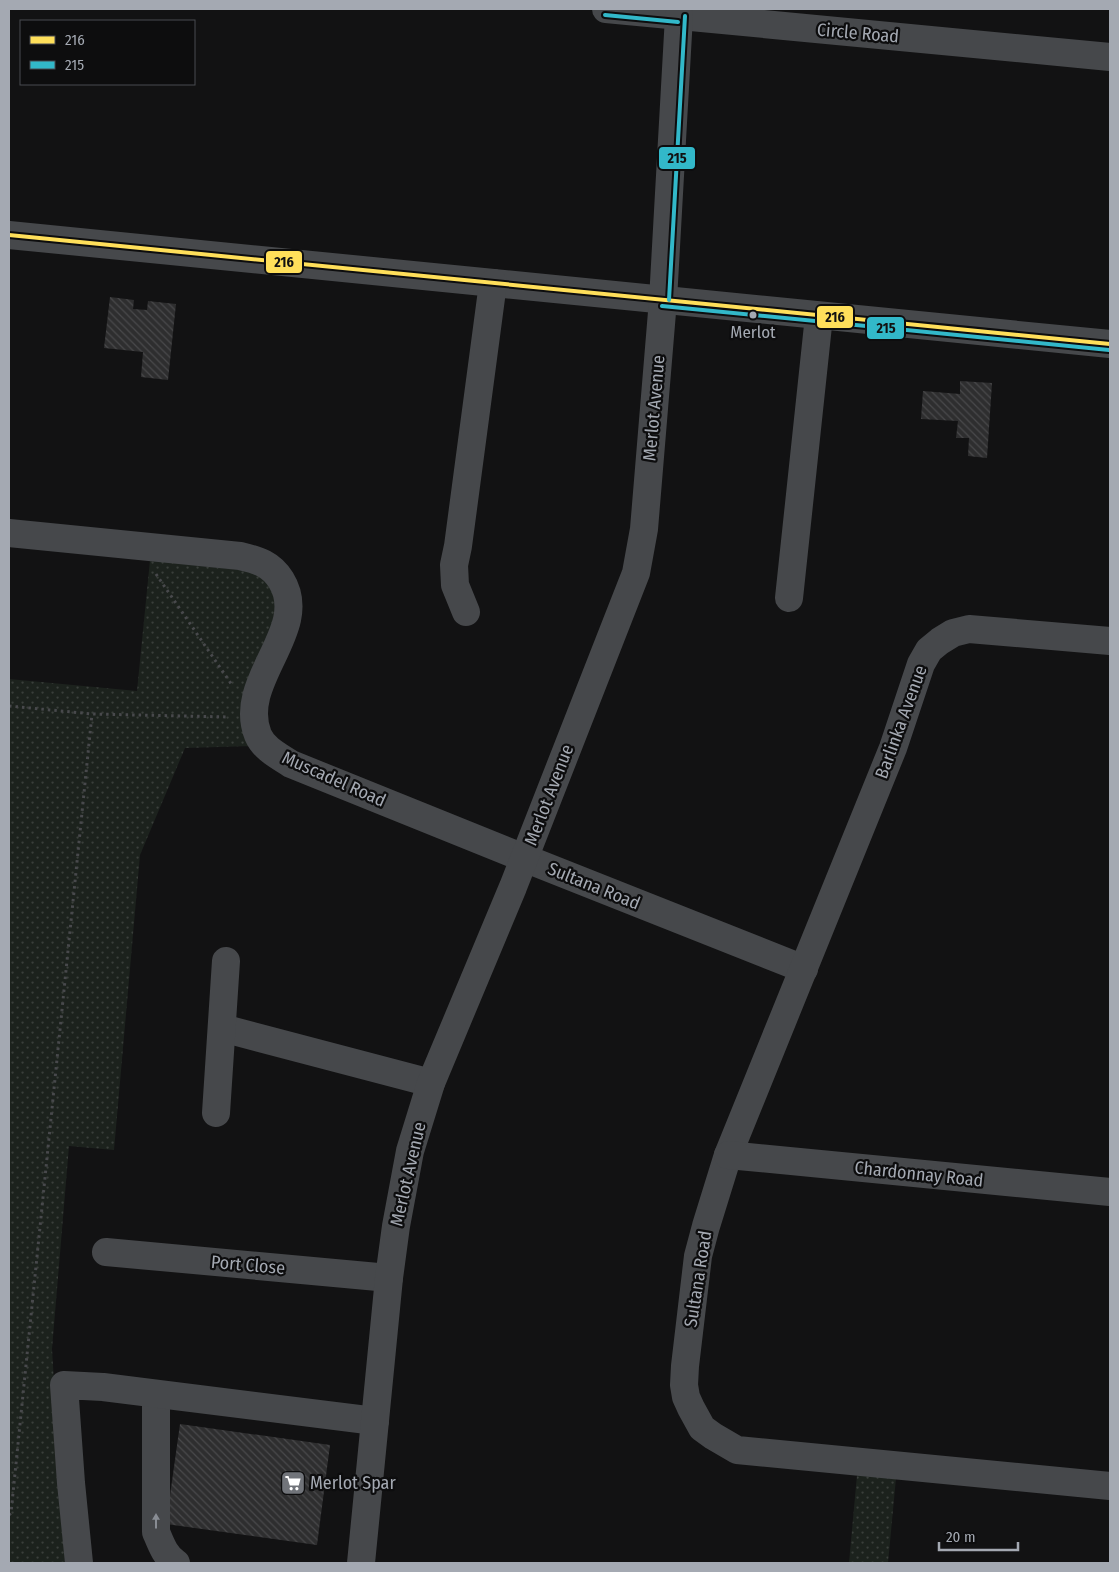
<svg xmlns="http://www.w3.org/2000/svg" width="1119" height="1572" viewBox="0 0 1119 1572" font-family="'Fira Sans Condensed',sans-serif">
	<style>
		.grass { fill: url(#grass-dots) }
		.building { fill: url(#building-back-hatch) }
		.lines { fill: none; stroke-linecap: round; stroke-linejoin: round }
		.path { stroke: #48494c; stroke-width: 3; stroke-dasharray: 2.5 4; stroke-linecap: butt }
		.minor { stroke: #46484b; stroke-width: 28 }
		.bus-1-casing { stroke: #0d0d0e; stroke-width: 8 }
		.bus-2-casing { stroke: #0d0d0e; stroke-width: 8 }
		.bus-1 { stroke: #ffdf5a; stroke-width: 4 }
		.bus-2 { stroke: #32b8c9; stroke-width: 4 }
		.oneway { fill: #888c93 }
		.bus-dot { fill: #a4a9b2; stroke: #0d0d0e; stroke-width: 2 }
		.labels { text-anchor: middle; stroke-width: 4.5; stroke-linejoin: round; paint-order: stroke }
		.bus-label { font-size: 17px; fill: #a4a9b2; stroke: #0d0d0e }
		.street-label { font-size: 18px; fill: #a4a9b2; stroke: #0d0d0e }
		.poi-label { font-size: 18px; fill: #a4a9b2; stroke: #0d0d0e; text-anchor: start }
		.line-badge { stroke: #0d0d0e; stroke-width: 2 }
		.pale-badge-label { font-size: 14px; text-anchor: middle; font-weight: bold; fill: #111 }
	</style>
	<defs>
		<pattern id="grass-dots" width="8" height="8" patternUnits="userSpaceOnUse" patternTransform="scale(1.25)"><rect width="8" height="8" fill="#1c221d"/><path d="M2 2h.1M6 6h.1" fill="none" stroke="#3a3f3b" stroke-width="1.8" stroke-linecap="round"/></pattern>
		<pattern id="building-back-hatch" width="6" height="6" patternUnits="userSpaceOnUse" patternTransform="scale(1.25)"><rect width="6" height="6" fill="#2e2e2f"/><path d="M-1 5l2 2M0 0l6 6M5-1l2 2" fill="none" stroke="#49494b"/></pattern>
	</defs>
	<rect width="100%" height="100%" fill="#121213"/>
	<g class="grass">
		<path d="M150,560l108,12 21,24 -26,150 -68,2 -45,107 -26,295 -45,-4 -17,203 13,214h-56v-884l128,12z"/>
		<path d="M857,1475l39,3 -8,85h-39z"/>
	</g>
	<g class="building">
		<path d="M110,297l24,3 -1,9 14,1 1,-9 28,3 -8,76 -27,-3 2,-25 -39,-4z"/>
		<path d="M960,381l32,2 -5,75 -19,-2 1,-18h-13l2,-17 -37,-2 2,-28 37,3z"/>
		<path d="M180,1424l150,21 -13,100 -151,-21z"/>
	</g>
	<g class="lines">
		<g class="path">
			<path d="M156,574l76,111"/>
			<path d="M9,706l83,8 137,3"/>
			<path d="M9,1515l2,-2 81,-799"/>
		</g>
		<g class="minor">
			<path d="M606,9l504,48"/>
			<path d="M9,235l1101,109"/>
			<path d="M9,533l231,23c18,4 31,8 41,24 31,50 -45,100 -23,155 6,14 21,21 33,29l233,94 280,111"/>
			<path d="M789,598l30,-282"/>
			<path d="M466,612l-11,-27 -1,-20 4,-19 35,-263"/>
			<path d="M1110,641l-141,-12 -16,4 -13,8 -11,9 -8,14 -28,84 -165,407 -22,71 -8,30 -13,110 -1,19 2,12 5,11 11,20 11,8 24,14 373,36"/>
			<path d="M222,1028l209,55"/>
			<path d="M216,1113l10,-152"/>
			<path d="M728,1155l382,37"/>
			<path d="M106,1252l283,26"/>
			<path d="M156,1395v137c5,12 9,24 20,31"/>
			<path d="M79,1563l-8,-80 -7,-98 39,2 272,34"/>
			<path d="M361,1563l28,-285 7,-52 14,-75 21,-68 82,-196 123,-314 8,-44 19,-229 16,-284"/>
		</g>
		<defs>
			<path id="bus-1" d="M9,235l1101,109"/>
			<g id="bus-2">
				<path d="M605,15l73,7"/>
				<path d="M669,300l16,-284"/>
				<path d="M662,306l447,44"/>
			</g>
		</defs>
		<use href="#bus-1" class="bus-1-casing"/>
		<use href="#bus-2" class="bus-2-casing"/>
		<use href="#bus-1" class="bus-1"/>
		<use href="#bus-2" class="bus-2"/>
	</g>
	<defs><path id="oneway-solid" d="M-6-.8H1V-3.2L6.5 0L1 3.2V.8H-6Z" transform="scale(1.25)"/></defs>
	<use class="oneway" href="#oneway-solid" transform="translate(156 1521) rotate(-90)"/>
	<defs>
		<symbol id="supermarket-square" viewBox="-11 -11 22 22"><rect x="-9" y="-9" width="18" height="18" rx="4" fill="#71747a" stroke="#0d0d0e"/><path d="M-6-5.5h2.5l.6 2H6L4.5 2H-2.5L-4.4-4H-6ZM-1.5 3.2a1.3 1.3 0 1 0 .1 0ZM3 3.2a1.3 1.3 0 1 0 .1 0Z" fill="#fff"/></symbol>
	</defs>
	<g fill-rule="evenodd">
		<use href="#supermarket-square" x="279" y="1469" width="28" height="28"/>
	</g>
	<circle class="bus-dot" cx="753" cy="315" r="4.5"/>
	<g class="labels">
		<g class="bus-label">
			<text x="753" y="338">Merlot</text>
		</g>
		<g class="street-label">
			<text transform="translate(858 33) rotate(5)" y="6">Circle Road</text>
			<text transform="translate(654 408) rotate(-85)" y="6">Merlot Avenue</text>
			<text transform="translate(901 722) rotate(-70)" y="6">Barlinka Avenue</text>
			<text transform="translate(334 779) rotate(24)" y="6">Muscadel Road</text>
			<text transform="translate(549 795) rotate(-69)" y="6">Merlot Avenue</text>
			<text transform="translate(594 886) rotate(22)" y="6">Sultana Road</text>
			<text transform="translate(408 1174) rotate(-77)" y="6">Merlot Avenue</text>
			<text transform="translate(919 1174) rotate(6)" y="6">Chardonnay Road</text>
			<text transform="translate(248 1265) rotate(5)" y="6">Port Close</text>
			<text transform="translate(698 1279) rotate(-81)" y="6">Sultana Road</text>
		</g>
		<g class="poi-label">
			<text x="310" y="1489">Merlot Spar</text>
		</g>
	</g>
	<g class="line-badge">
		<rect x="658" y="146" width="38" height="24" rx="5" fill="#32b8c9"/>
		<rect x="265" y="250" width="38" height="24" rx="5" fill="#ffdf5a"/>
		<rect x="816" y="305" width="38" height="24" rx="5" fill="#ffdf5a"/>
		<rect x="866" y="316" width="39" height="24" rx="5" fill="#32b8c9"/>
	</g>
	<g class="pale-badge-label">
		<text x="677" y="163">215</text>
		<text x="284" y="267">216</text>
		<text x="835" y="322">216</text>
		<text x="886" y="333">215</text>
	</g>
	<rect width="1119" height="1572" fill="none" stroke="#a4a9b2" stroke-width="20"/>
	<rect x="20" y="20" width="175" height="65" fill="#0d0d0e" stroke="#494b50"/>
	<rect x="30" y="36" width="25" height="8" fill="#ffdf5a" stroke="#494b50"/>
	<text x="65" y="45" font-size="15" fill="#a4a9b2">216</text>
	<rect x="30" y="61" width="25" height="8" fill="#32b8c9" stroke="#494b50"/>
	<text x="65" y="70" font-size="15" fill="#a4a9b2">215</text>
	<path d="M939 1542v8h79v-8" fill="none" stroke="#a4a9b2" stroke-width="2.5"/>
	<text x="946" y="1542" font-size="15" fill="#a4a9b2" stroke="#0d0d0e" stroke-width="4" paint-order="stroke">20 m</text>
</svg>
